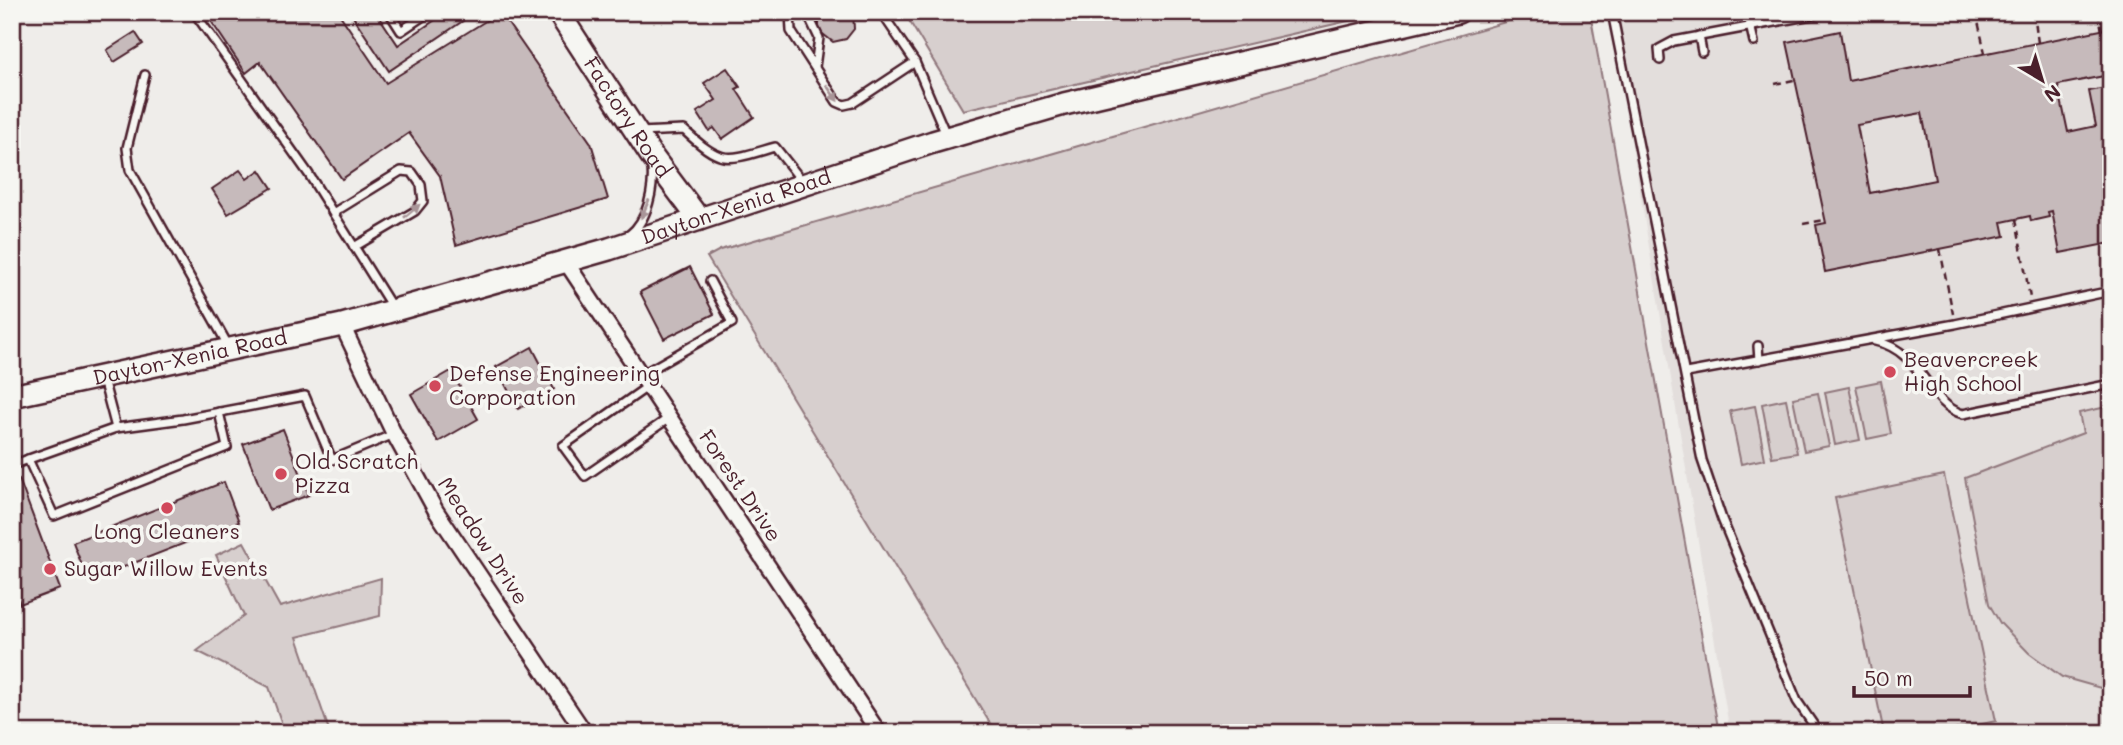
<svg xmlns="http://www.w3.org/2000/svg" width="2123" height="745" viewBox="0 0 2123 745" font-family="Mali,sans-serif">
	<style>
		.built { fill: #e3dedc }
		.green { fill: #d7cfce; stroke: #90777c; stroke-width: 2 }
		.building { fill: #c6babb; stroke: #4a1f2b; stroke-width: 2; fill-rule: evenodd }
		.lines { fill: none; stroke-linecap: round; stroke-linejoin: round }
		.lane-casing { stroke: #4a1f2b; stroke-width: 12 }
		.street-casing { stroke: #4a1f2b; stroke-width: 19 }
		.secondary-casing { stroke: #4a1f2b; stroke-width: 26 }
		.path { stroke: #4a1f2b; stroke-width: 2.5; stroke-dasharray: 7 5; stroke-linecap: butt }
		.lane { stroke: #f6f6f2; stroke-width: 7 }
		.street { stroke: #f6f6f2; stroke-width: 14 }
		.secondary { stroke: #f6f6f2; stroke-width: 21 }
		.oneway { fill: #a99598 }
		.poi-dot { fill: #d1495b; stroke: #f6f6f2; stroke-width: 2.5 }
		.labels { text-anchor: middle; stroke-width: 7; stroke-linejoin: round; paint-order: stroke }
		.street-label { font-size: 21px; fill: #4a1f2b; stroke: #f6f6f2 }
		.poi-label { font-size: 21px; fill: #4a1f2b; stroke: #f6f6f2; text-anchor: start }
	</style>
	<rect width="100%" height="100%" fill="#efedea"/>
	<filter id="ink" filterUnits="userSpaceOnUse"><feTurbulence type="fractalNoise" baseFrequency=".0143" numOctaves="2"/><feDisplacementMap in="SourceGraphic" scale="14" xChannelSelector="R" yChannelSelector="G"/><feConvolveMatrix kernelMatrix="1 2 1 2 8 2 1 2 1" color-interpolation-filters="sRGB"/></filter>
	<g filter="url(#ink)">
		<path class="built" d="M1610,12h501v721h-381z"/>
		<g class="green">
			<path d="M904,12h483l-424,98z"/>
			<path d="M1540,12h50l129,721h-723l-289,-476 13,-7z"/>
			<path d="M1881,381l10,53 -24,5 -11,-53z"/>
			<path d="M1849,387l11,53 -25,5 -10,-53z"/>
			<path d="M1818,393l11,53 -25,5 -11,-53z"/>
			<path d="M1786,399l11,54 -25,4 -10,-53z"/>
			<path d="M1755,406l10,53 -24,5 -11,-53z"/>
			<path d="M2111,406v285l-49,-14 -33,-24 -29,-30 -11,-19 -24,-126 118,-45 -4,-20z"/>
			<path d="M1944,475l52,246 -56,12h-56l-49,-235z"/>
			<path d="M244,542l36,65 101,-29 -1,38 -83,21 33,96h-45l-16,-46 -72,-36 47,-35 -28,-61z"/>
		</g>
		<g class="building">
			<path d="M205,12h133l48,71 114,-71 91,131 17,56 -152,46 -16,-69 -31,-43 -67,46 -82,-117 -14,11z"/>
			<path d="M350,12h26l22,33 49,-33h29l-87,59z"/>
			<path d="M853,12l1,17 -8,10 -13,3 -14,-11v-18z"/>
			<path d="M2103,12h8v231l-51,10 -8,-42 -4,1 1,5 -18,4 -1,-5 -28,6 3,14 -180,36 -9,-47 10,-2 -39,-181 53,-11 8,50 258,-52zM2104,76l2,12 -17,3 7,35 -28,6 -10,-47zM1922,113l13,67 -65,13 -13,-68z"/>
			<path d="M135,32l8,12 -29,18 -7,-12z"/>
			<path d="M727,68l13,19 -4,2 18,28 -32,22 -8,-11 -5,3 -12,-19 19,-12 -12,-17z"/>
			<path d="M240,170l7,9 13,-9 12,18 -44,26 -16,-25z"/>
			<path d="M690,267l24,47 -50,25 -24,-47z"/>
			<path d="M532,347l22,42 -36,20 -22,-42z"/>
			<path d="M451,371l27,48 -40,23 -27,-48z"/>
			<path d="M283,429l26,66 -40,15 -26,-66z"/>
			<path d="M19,479l41,110 -40,15 -8,-22v-101z"/>
			<path d="M224,482l15,40 -151,59 -15,-39z"/>
		</g>
		<g class="lines">
			<defs>
				<g id="lane">
					<path d="M194,12l114,161 84,134"/>
					<path d="M389,12l12,19 28,-19"/>
					<path d="M790,12l1,19 46,71 7,3 9,-2 62,-41"/>
					<path d="M810,12l-1,5 10,21 -4,29"/>
					<path d="M881,12l34,50 32,75"/>
					<path d="M1612,12l90,448 20,59 75,182 22,32"/>
					<path d="M1747,12l7,30"/>
					<path d="M1699,36l3,16"/>
					<path d="M1660,60l-1,-11 15,-8 154,-29"/>
					<path d="M145,75l-18,73 3,22 99,177"/>
					<path d="M639,132l45,-2c39,36 42,31 91,17l27,34"/>
					<path d="M333,213l68,-42 11,1 9,13 2,16 -8,10 -61,36"/>
					<path d="M629,235c19,-14 25,-47 23,-68"/>
					<path d="M1875,341c48,10 52,63 88,73l148,-30"/>
					<path d="M1758,346l1,14"/>
					<path d="M1686,373l269,-49 156,-33"/>
					<path d="M641,375l91,-52 -22,-42"/>
					<path d="M103,379l13,49 67,-9 122,-23 27,64 62,-26"/>
					<path d="M647,387l-84,59 22,30 84,-58"/>
					<path d="M28,459l26,57 173,-69 -8,-35"/>
					<path d="M12,465l104,-37"/>
				</g>
				<g id="street">
					<path d="M566,262l313,471"/>
					<path d="M342,325l52,109 42,77 149,222"/>
				</g>
				<g id="secondary">
					<path id="s1" d="M558,12l93,143 48,64"/>
					<path id="s2" d="M12,396l330,-71 267,-76 324,-107 131,-38 394,-92"/>
				</g>
			</defs>
			<use href="#lane" class="lane-casing"/>
			<use href="#street" class="street-casing"/>
			<use href="#secondary" class="secondary-casing"/>
			<g class="path">
				<path d="M1976,12l9,41"/>
				<path d="M2034,12l4,31"/>
				<path d="M2098,12l4,18"/>
				<path d="M1775,84l19,-4"/>
				<path d="M2016,219l14,79"/>
				<path d="M1803,224l22,-4"/>
				<path d="M1940,249l13,65"/>
			</g>
			<use href="#lane" class="lane"/>
			<use href="#street" class="street"/>
			<use href="#secondary" class="secondary"/>
		</g>
		<defs><path id="oneway-solid" d="M-6-.8H1V-3.2L6.5 0L1 3.2V.8H-6Z" transform="scale(1.75)"/></defs>
		<g class="oneway">
			<use href="#oneway-solid" transform="translate(832 93) rotate(55)"/>
			<use href="#oneway-solid" transform="translate(645 209) rotate(113)"/>
			<use href="#oneway-solid" transform="translate(412 211) rotate(-40)"/>
		</g>
	</g>
	<g class="poi-dot">
		<circle cx="1890" cy="372" r="7"/>
		<circle cx="435" cy="386" r="7"/>
		<circle cx="281" cy="474" r="7"/>
		<circle cx="167" cy="508" r="7"/>
		<circle cx="50" cy="569" r="7"/>
	</g>
	<g class="labels">
		<g class="street-label">
			<text dy="7" stroke="none"><textPath href="#s1" startOffset="126">Factory Road</textPath></text>
			<text dy="7" stroke="none"><textPath href="#s2" startOffset="749">Dayton-Xenia Road</textPath></text>
			<text dy="7" stroke="none"><textPath href="#s2" startOffset="182">Dayton-Xenia Road</textPath></text>
			<text transform="translate(740 486) rotate(56)" y="7">Forest Drive</text>
			<text transform="translate(483 541) rotate(57)" y="7">Meadow Drive</text>
		</g>
		<g class="poi-label">
			<text x="1904" y="367">Beavercreek<tspan x="1904" dy="24">High School</tspan></text>
			<text x="449" y="381">Defense Engineering<tspan x="449" dy="24">Corporation</tspan></text>
			<text x="295" y="469">Old Scratch<tspan x="295" dy="24">Pizza</tspan></text>
			<text x="167" y="539" text-anchor="middle">Long Cleaners</text>
			<text x="64" y="576">Sugar Willow Events</text>
		</g>
	</g>
	<rect width="2123" height="745" fill="none" stroke="#f6f6f2" stroke-width="42"/>
	<rect x="21" y="21" width="2081" height="703" fill="none" stroke="#4a1f2b" stroke-width="2.5" filter="url(#ink)"/>
	<g transform="translate(2042 80) rotate(142)" stroke="#f6f6f2" stroke-width="5" paint-order="stroke">
	<path d="M0-5L12 26L0 18L-12 26Z" fill="#4a1f2b"/>
	<text y="-10" font-size="19" font-weight="bold" text-anchor="middle" fill="#4a1f2b">N</text>
	</g>
	<path d="M1854 686v10h116v-10" fill="none" stroke="#4a1f2b" stroke-width="3.5"/>
	<text x="1864" y="686" font-size="21" fill="#4a1f2b" stroke="#f6f6f2" stroke-width="5" paint-order="stroke">50 m</text>
</svg>
